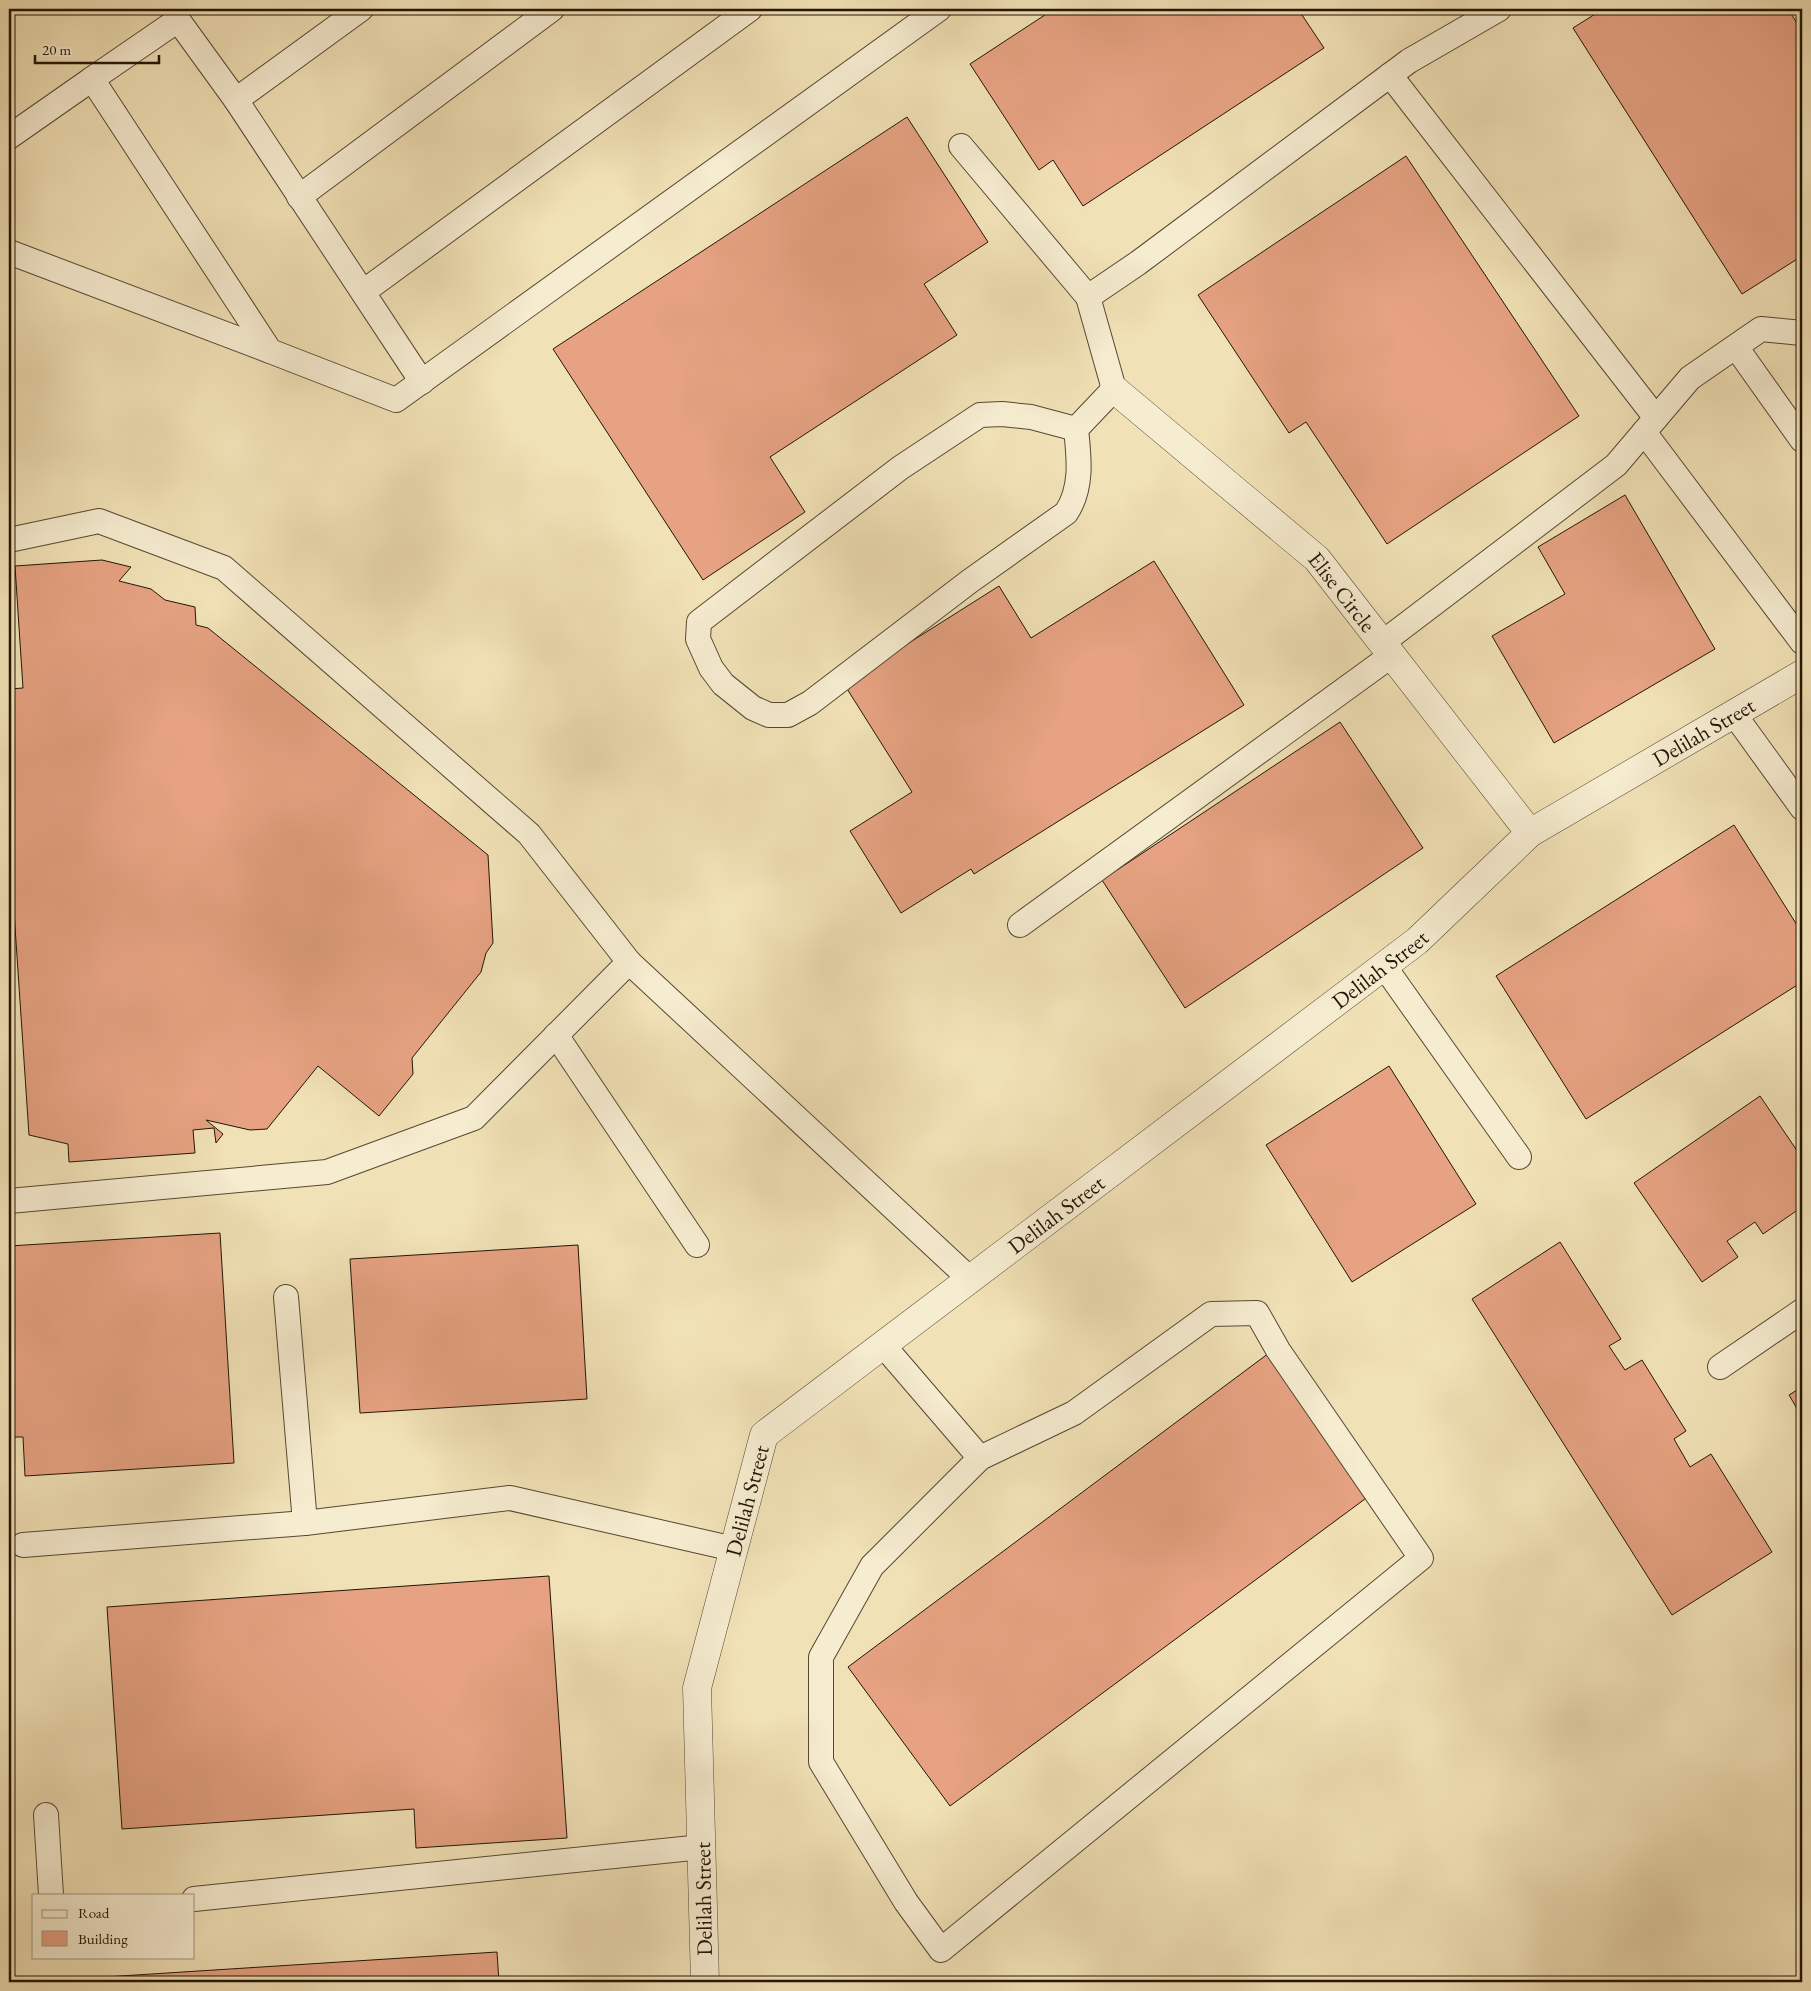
<svg xmlns="http://www.w3.org/2000/svg" width="1811" height="1991" viewBox="0 0 1811 1991" font-family="'EB Garamond',serif">
	<style>
		.building { fill: #e6a282; stroke: #221505 }
		.lines { fill: none; stroke-linecap: round; stroke-linejoin: round }
		.service-casing { stroke: #564831; stroke-width: 26 }
		.minor-casing { stroke: #564831; stroke-width: 29 }
		.service { stroke: #f6ecd0; stroke-width: 24 }
		.minor { stroke: #f6ecd0; stroke-width: 28 }
		.labels { text-anchor: middle; stroke-width: 4; stroke-linejoin: round; paint-order: stroke }
		.street-label { font-size: 22px; fill: #221505; stroke: #f6ecd0 }
	</style>
	<rect width="100%" height="100%" fill="#f1e1b6"/>
	<filter id="stains"><feTurbulence type="fractalNoise" baseFrequency=".004" numOctaves="4"/><feColorMatrix values="0 0 0 0 .2 0 0 0 0 .09 0 0 0 0 .02 0 0 0 .5 -.17"/></filter>
	<radialGradient id="worn" r=".72"><stop offset=".6" stop-color="#630" stop-opacity="0"/><stop offset="1" stop-color="#630" stop-opacity=".3"/></radialGradient>
	<g class="building">
		<path d="M1054,9h244l26,39 -241,158 -30,-46 -14,10 -69,-106z"/>
		<path d="M1603,9h185l14,22v225l-60,38 -169,-266z"/>
		<path d="M907,117l81,125 -64,42 33,51 -187,122 35,55 -102,68 -150,-231z"/>
		<path d="M1406,156l173,260 -192,128 -81,-122 -17,11 -91,-138z"/>
		<path d="M1625,495l90,154 -161,94 -62,-107 73,-42 -27,-47z"/>
		<path d="M102,560l29,7 -12,14 32,8 14,11 30,7 1,18 12,3 280,227 5,88 -7,10 -5,19 -69,86 1,16 -34,42 -61,-50 -51,63 -17,1 -44,-10 17,14 -7,9 -2,-15 -21,2 2,23 -126,9 -1,-18 -39,-9 -20,-298v-148l14,-1 -8,-122z"/>
		<path d="M1154,561l90,144 -270,169 -3,-5 -70,44 -51,-82 62,-39 -68,-108 155,-98 32,52z"/>
		<path d="M1340,722l83,126 -238,160 -83,-128z"/>
		<path d="M1734,825l68,108v49l-216,137 -90,-143z"/>
		<path d="M1389,1066l87,138 -124,78 -86,-137z"/>
		<path d="M1760,1096l42,62v49l-39,27 -8,-12 -28,19 11,16 -36,25 -68,-99z"/>
		<path d="M220,1233l14,230 -209,13 -2,-39h-14v-191z"/>
		<path d="M1560,1242l61,97 -12,7 16,24 17,-10 44,71 -12,8 16,28 21,-13 61,98 -100,63 -200,-316z"/>
		<path d="M578,1245l9,154 -227,14 -10,-154z"/>
		<path d="M1269,1353l104,140 -423,313 -102,-139z"/>
		<path d="M1802,1387v30l-13,-22z"/>
		<path d="M549,1576l18,262 -151,10 -2,-39 -292,20 -15,-222z"/>
		<path d="M497,1952l2,30h-425l-1,-3z"/>
	</g>
	<g class="lines">
		<defs>
			<g id="service">
				<path d="M361,9l-125,91 -58,-80 -86,59 178,272 126,49 543,-391"/>
				<path d="M1390,75l266,343"/>
				<path d="M236,100l186,282"/>
				<path d="M9,137l83,-58"/>
				<path d="M961,146l127,151"/>
				<path d="M299,197l253,-188"/>
				<path d="M9,252l261,99"/>
				<path d="M363,292l387,-283"/>
				<path d="M1736,347l66,93"/>
				<path d="M1076,429c3,28 7,59 -10,84l-96,68 -160,122 -22,12h-19l-16,-7 -30,-24 -12,-16 -13,-29 1,-17 201,-154 80,-53 22,-1 29,3 45,12 38,-40 -26,-92 50,-34 271,-202 90,-52"/>
				<path d="M1644,432l158,210"/>
				<path d="M9,540l90,-19 125,47 305,266 100,128 341,317"/>
				<path d="M1382,643l234,-178 74,-87 71,-49 41,4"/>
				<path d="M1734,714l68,94"/>
				<path d="M1020,925l372,-270"/>
				<path d="M1384,966l135,191"/>
				<path d="M556,1035l141,210"/>
				<path d="M9,1199v2l318,-29 147,-54 155,-156"/>
				<path d="M286,1297l19,226"/>
				<path d="M1257,1313l21,37 143,208 -480,392 -35,-48 -85,-140v-105l51,-91 108,-108 94,-45 137,-99z"/>
				<path d="M883,1345l97,113"/>
				<path d="M1720,1367l82,-56"/>
				<path d="M23,1545l282,-22 205,-25 224,51"/>
				<path d="M46,1815l5,80"/>
				<path d="M194,1899l508,-52"/>
			</g>
			<g id="minor">
				<path id="s1" d="M1114,389l203,170 213,274"/>
				<path id="s2" d="M705,1982l-8,-294 67,-253 653,-494 113,-108 272,-159"/>
			</g>
		</defs>
		<use href="#service" class="service-casing"/>
		<use href="#minor" class="minor-casing"/>
		<use href="#service" class="service"/>
		<use href="#minor" class="minor"/>
	</g>
	<g class="labels">
		<g class="street-label">
			<text dy="8" stroke="none"><textPath href="#s1" startOffset="306">Elise Circle</textPath></text>
			<text dy="8" stroke="none"><textPath href="#s2" startOffset="1732">Delilah Street</textPath></text>
			<text dy="8" stroke="none"><textPath href="#s2" startOffset="1328">Delilah Street</textPath></text>
			<text dy="8" stroke="none"><textPath href="#s2" startOffset="922">Delilah Street</textPath></text>
			<text dy="8" stroke="none"><textPath href="#s2" startOffset="488">Delilah Street</textPath></text>
			<text transform="translate(703 1899) rotate(-91)" y="8">Delilah Street</text>
		</g>
	</g>
	<rect width="1811" height="1991" fill="none" stroke="#f1e1b6" stroke-width="30"/>
	<rect x="10" y="10" width="1791" height="1971" fill="none" stroke="#221505" stroke-width="2.5"/>
	<rect x="15" y="15" width="1781" height="1961" fill="none" stroke="#221505"/>
	<rect x="32" y="1894" width="162" height="65" fill="#f6ecd0" stroke="#a1967f"/>
	<rect x="42" y="1910" width="25" height="8" fill="#f6ecd0" stroke="#a1967f"/>
	<text x="78" y="1918" font-size="15" fill="#221505">Road</text>
	<rect x="42" y="1931" width="25" height="15" fill="#e6a282" stroke="#a1967f"/>
	<text x="78" y="1944" font-size="15" fill="#221505">Building</text>
	<path d="M35 55v8h124v-8" fill="none" stroke="#221505" stroke-width="2.5"/>
	<text x="42" y="55" font-size="15" fill="#221505" stroke="#f6ecd0" stroke-width="4" paint-order="stroke">20 m</text>
	<rect width="100%" height="100%" filter="url(#stains)"/>
	<rect width="100%" height="100%" fill="url(#worn)"/>
</svg>
